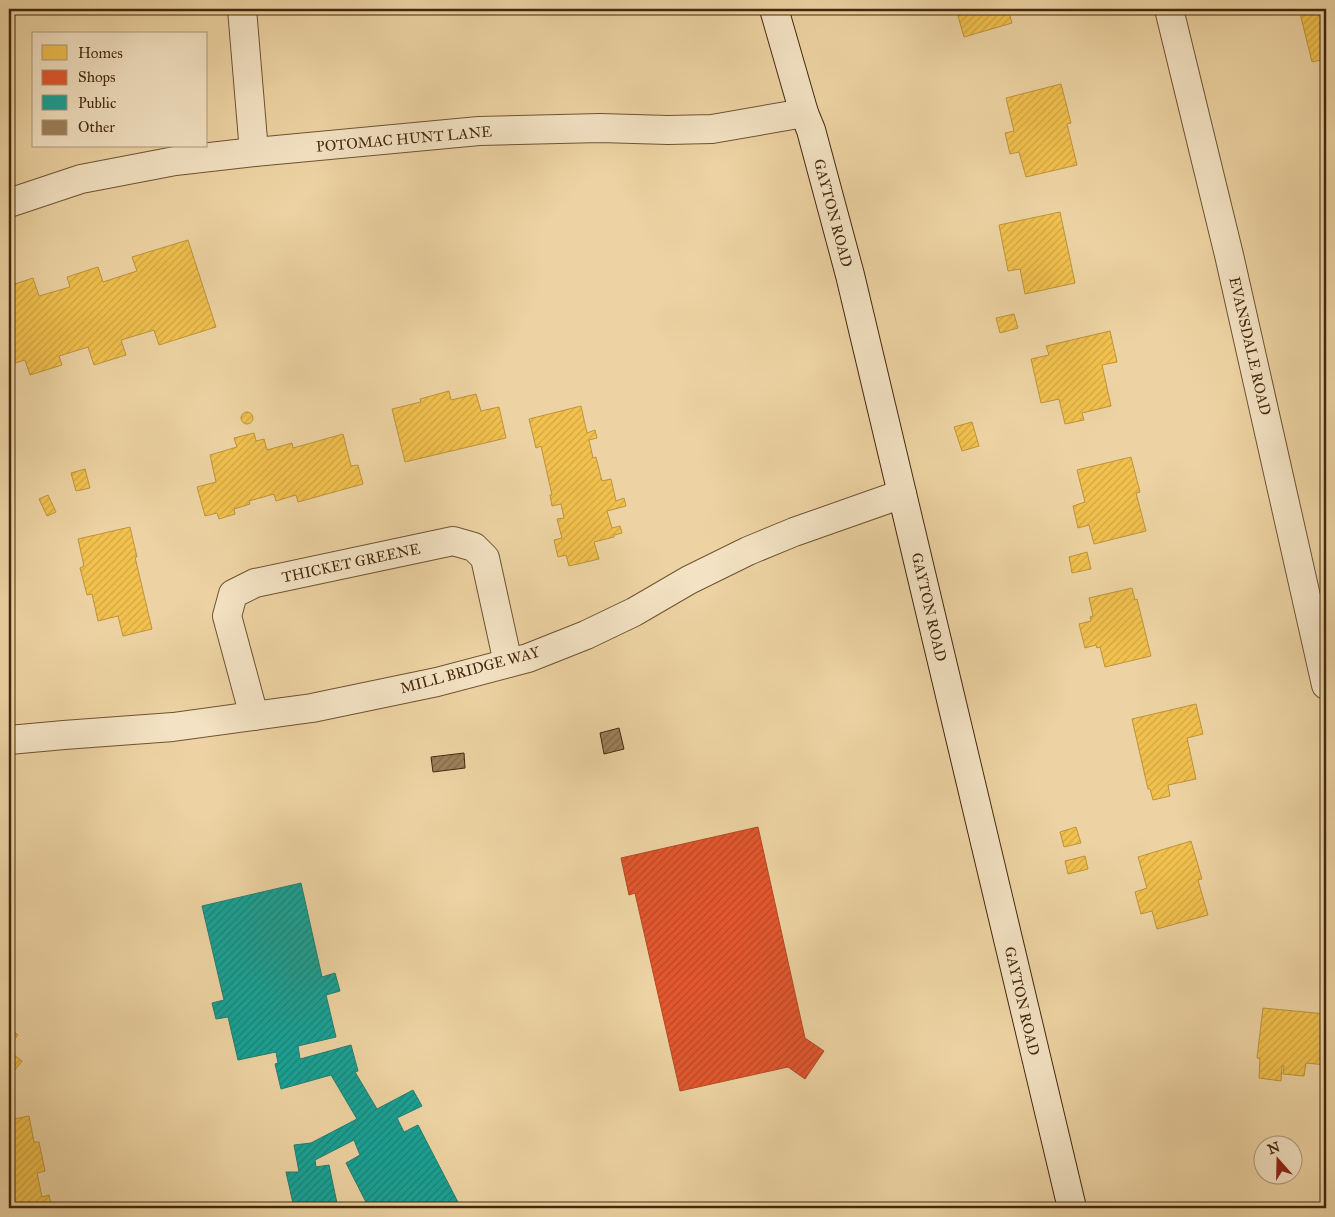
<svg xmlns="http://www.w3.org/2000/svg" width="1335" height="1217" viewBox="0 0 1335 1217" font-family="'IM FELL Great Primer',serif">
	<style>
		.homes { fill: url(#homes-hatch); stroke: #be933a }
		.shops { fill: url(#shops-hatch); stroke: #b44924 }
		.public { fill: url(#public-hatch); stroke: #247e6e }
		.building { fill: url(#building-hatch); stroke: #44280d }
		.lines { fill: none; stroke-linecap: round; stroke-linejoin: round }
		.street-casing { stroke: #6e5332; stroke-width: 30 }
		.secondary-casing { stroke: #44280d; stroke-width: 30 }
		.street { stroke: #f3e2c3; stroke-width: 28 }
		.secondary { stroke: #f3e2c3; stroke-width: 28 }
		.labels { text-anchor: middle; stroke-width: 5; stroke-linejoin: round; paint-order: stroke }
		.street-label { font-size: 15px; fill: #44280d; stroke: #f3e2c3 }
	</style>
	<defs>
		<pattern id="homes-hatch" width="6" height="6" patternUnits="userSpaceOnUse" patternTransform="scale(1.25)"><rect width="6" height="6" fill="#f2c14e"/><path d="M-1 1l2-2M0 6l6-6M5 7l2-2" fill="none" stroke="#d1a643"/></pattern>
		<pattern id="shops-hatch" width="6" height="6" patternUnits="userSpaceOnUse" patternTransform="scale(1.25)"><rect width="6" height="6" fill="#e4572e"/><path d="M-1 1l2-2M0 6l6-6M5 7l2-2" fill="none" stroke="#ba4826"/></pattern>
		<pattern id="public-hatch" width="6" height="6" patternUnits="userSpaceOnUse" patternTransform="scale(1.25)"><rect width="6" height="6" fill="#17a398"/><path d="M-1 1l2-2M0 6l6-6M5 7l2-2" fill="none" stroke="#16857a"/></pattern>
		<pattern id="building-hatch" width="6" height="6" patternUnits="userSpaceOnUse" patternTransform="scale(1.25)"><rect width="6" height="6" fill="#9c815b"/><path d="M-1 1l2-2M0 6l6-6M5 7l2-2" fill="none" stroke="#816a4a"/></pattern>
	</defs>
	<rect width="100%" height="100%" fill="#edd3a3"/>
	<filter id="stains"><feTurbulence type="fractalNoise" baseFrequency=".004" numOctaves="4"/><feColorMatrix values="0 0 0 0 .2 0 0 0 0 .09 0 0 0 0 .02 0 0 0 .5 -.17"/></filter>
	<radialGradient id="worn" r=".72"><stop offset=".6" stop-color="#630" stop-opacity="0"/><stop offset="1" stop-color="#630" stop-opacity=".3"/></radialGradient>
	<g class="homes">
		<path d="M956,9h52l4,14 -48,14z"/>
		<path d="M1299,9h27v50l-14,3z"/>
		<path d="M1061,84l10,39 -4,1 10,41 -51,12 -7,-25 -9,2 -5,-21 9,-2 -8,-33z"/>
		<path d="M1060,212l15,71 -50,11 -5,-25 -12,2 -9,-46z"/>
		<path d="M188,240l28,87 -57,18 -5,-15 -33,10 5,15 -32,10 -6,-18 -29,9 3,9 -32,10 -5,-15 -16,5v-79l24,-8 6,18 31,-9 -3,-10 31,-10 5,15 34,-11 -5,-14z"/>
		<path d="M1014,314l4,14 -18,5 -4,-15z"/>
		<path d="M1110,331l7,31 -15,3 9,41 -29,7 2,7 -19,4 -6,-25 -18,4 -10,-44 18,-4 -3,-9z"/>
		<path d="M449,391l2,9 25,-6 5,17 18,-4 7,31 -101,24 -13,-53 29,-7 -1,-3z"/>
		<path d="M581,406l6,27 8,-3 2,8 -8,2 4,18 3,-1 6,24 9,-2 5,22 8,-3 2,8 -19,5 5,17 8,-2 2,7 -8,2v2l-20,5 5,17 -30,7 -3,-11 -8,2 -4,-17 8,-2 -5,-19 7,-1 -3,-14 -9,2 -2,-11h2l-11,-49 -5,2 -7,-29z"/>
		<circle cx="247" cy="418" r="6"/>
		<path d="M972,422l7,24 -17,5 -8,-24z"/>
		<path d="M254,433l2,8 8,-2 3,11 25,-7 1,5 50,-14 8,32 7,-1 5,19 -65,18 -2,-7 -20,6 -2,-7 -25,7 1,3 -16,5 1,5 -16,5 -2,-6 -12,3 -8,-29 19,-5 -6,-27 27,-8 -3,-9z"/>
		<path d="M1131,457l9,35 -4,1 10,38 -52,13 -5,-19 -11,3 -5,-22 12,-4 -8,-32z"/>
		<path d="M85,469l5,19 -14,3 -5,-18z"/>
		<path d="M48,495l8,17 -9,4 -8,-17z"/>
		<path d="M130,527l7,30h-2l17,72 -29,7 -5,-20 -20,5 -6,-27 -5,1 -7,-27 4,-2 -6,-27z"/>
		<path d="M1087,552l4,17 -19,4 -3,-16z"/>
		<path d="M1132,588l3,12 2,-1 14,57 -46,11 -5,-20 -3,1 -1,-3 -11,3 -6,-24 12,-3 -1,-4 3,-1 -4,-18z"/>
		<path d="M1196,704l7,30 -16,4 9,41 -28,6 2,11 -17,4 -3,-11h-2l-16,-70z"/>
		<path d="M1076,827l5,16 -17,4 -4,-15z"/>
		<path d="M1191,841l11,38 -4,1 10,35 -51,14 -5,-18 -11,3 -6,-22 12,-4 -9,-31z"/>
		<path d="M1085,856l3,13 -20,5 -3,-13z"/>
		<path d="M1263,1008l63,6v51l-20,-2 -2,13 -21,-2 1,-8 -2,-1 -1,16 -22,-3 1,-19 -3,-1z"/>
		<path d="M9,1027l9,8 -9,12z"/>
		<path d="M9,1051l13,10 -13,16z"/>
		<path d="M29,1116l5,26h5l6,29 -8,2 5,24 7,-2 3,13h-43v-88z"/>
	</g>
	<path class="shops" d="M758,827l47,211 19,13 -19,28 -17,-12 -108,24 -45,-198 -6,2 -8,-37z"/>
	<path class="public" d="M301,883l21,94 13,-4 5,18 -14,4 10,42 -38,9 2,13 51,-14 7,26 -3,1 22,37 36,-19 9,16 -25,12 7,14 14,-7 43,83h-92l-23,-45 14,-8 -6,-15 -39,20 1,7 13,-2 9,43h-44l-8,-36h13l-5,-27 17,-2 46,-24 -26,-44 -50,14 -6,-25 3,-1 -2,-11 -38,8 -10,-43 -12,2 -4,-16 12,-3 -22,-94z"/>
	<g class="building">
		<path d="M619,728l5,21 -20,5 -4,-21z"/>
		<path d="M464,753l1,15 -32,4 -2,-15z"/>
	</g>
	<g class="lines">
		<defs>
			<g id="street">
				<path d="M242,9l12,143"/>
				<path d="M1169,9l60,246 97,430"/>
				<path d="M9,203l72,-24 94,-18 79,-9 225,-21 121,-3 68,2 44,-1 92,-16"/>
				<path d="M254,716l-27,-100 6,-22 22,-11 198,-42 21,6 11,11 23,105"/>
				<path d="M9,740l55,-5 109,-8 139,-19 125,-26 91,-24 58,-23 48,-23 55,-32 59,-29 46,-19 108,-38"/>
			</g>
			<path id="secondary" d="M774,9l30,104 7,17 39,145 222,933"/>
		</defs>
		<use href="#street" class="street-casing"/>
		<use href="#secondary" class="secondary-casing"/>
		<use href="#street" class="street"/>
		<use href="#secondary" class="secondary"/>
	</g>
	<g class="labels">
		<g class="street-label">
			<text transform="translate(404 139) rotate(-5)" y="5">POTOMAC HUNT LANE</text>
			<text transform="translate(833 213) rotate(75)" y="5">GAYTON ROAD</text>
			<text transform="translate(1250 346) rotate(77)" y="5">EVANSDALE ROAD</text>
			<text transform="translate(351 563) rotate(-12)" y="5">THICKET GREENE</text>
			<text transform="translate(929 607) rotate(77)" y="5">GAYTON ROAD</text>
			<text transform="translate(470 670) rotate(-15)" y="5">MILL BRIDGE WAY</text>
			<text transform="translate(1022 1001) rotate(77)" y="5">GAYTON ROAD</text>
		</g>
	</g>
	<rect width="1335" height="1217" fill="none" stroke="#edd3a3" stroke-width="30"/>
	<rect x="10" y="10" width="1315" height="1197" fill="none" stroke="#44280d" stroke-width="2.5"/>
	<rect x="15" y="15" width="1305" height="1187" fill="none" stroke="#44280d"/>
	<rect x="32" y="32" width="175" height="115" fill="#f3e2c3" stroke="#ad987a"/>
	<rect x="42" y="45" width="25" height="15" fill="#f2c14e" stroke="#ad987a"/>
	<text x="78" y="58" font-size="15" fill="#44280d">Homes</text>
	<rect x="42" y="70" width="25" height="15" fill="#e4572e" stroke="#ad987a"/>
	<text x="78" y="82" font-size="15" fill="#44280d">Shops</text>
	<rect x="42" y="95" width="25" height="15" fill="#17a398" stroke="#ad987a"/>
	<text x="78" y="108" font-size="15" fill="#44280d">Public</text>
	<rect x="42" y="120" width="25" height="15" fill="#9c815b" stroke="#ad987a"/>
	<text x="78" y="132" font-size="15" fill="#44280d">Other</text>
	<g transform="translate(1278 1160) rotate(340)"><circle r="24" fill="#f3e2c3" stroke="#ad987a"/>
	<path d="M0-4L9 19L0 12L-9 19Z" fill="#8f2418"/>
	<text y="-8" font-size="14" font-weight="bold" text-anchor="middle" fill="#44280d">N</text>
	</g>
	<rect width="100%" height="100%" filter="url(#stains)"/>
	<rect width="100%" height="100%" fill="url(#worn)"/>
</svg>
